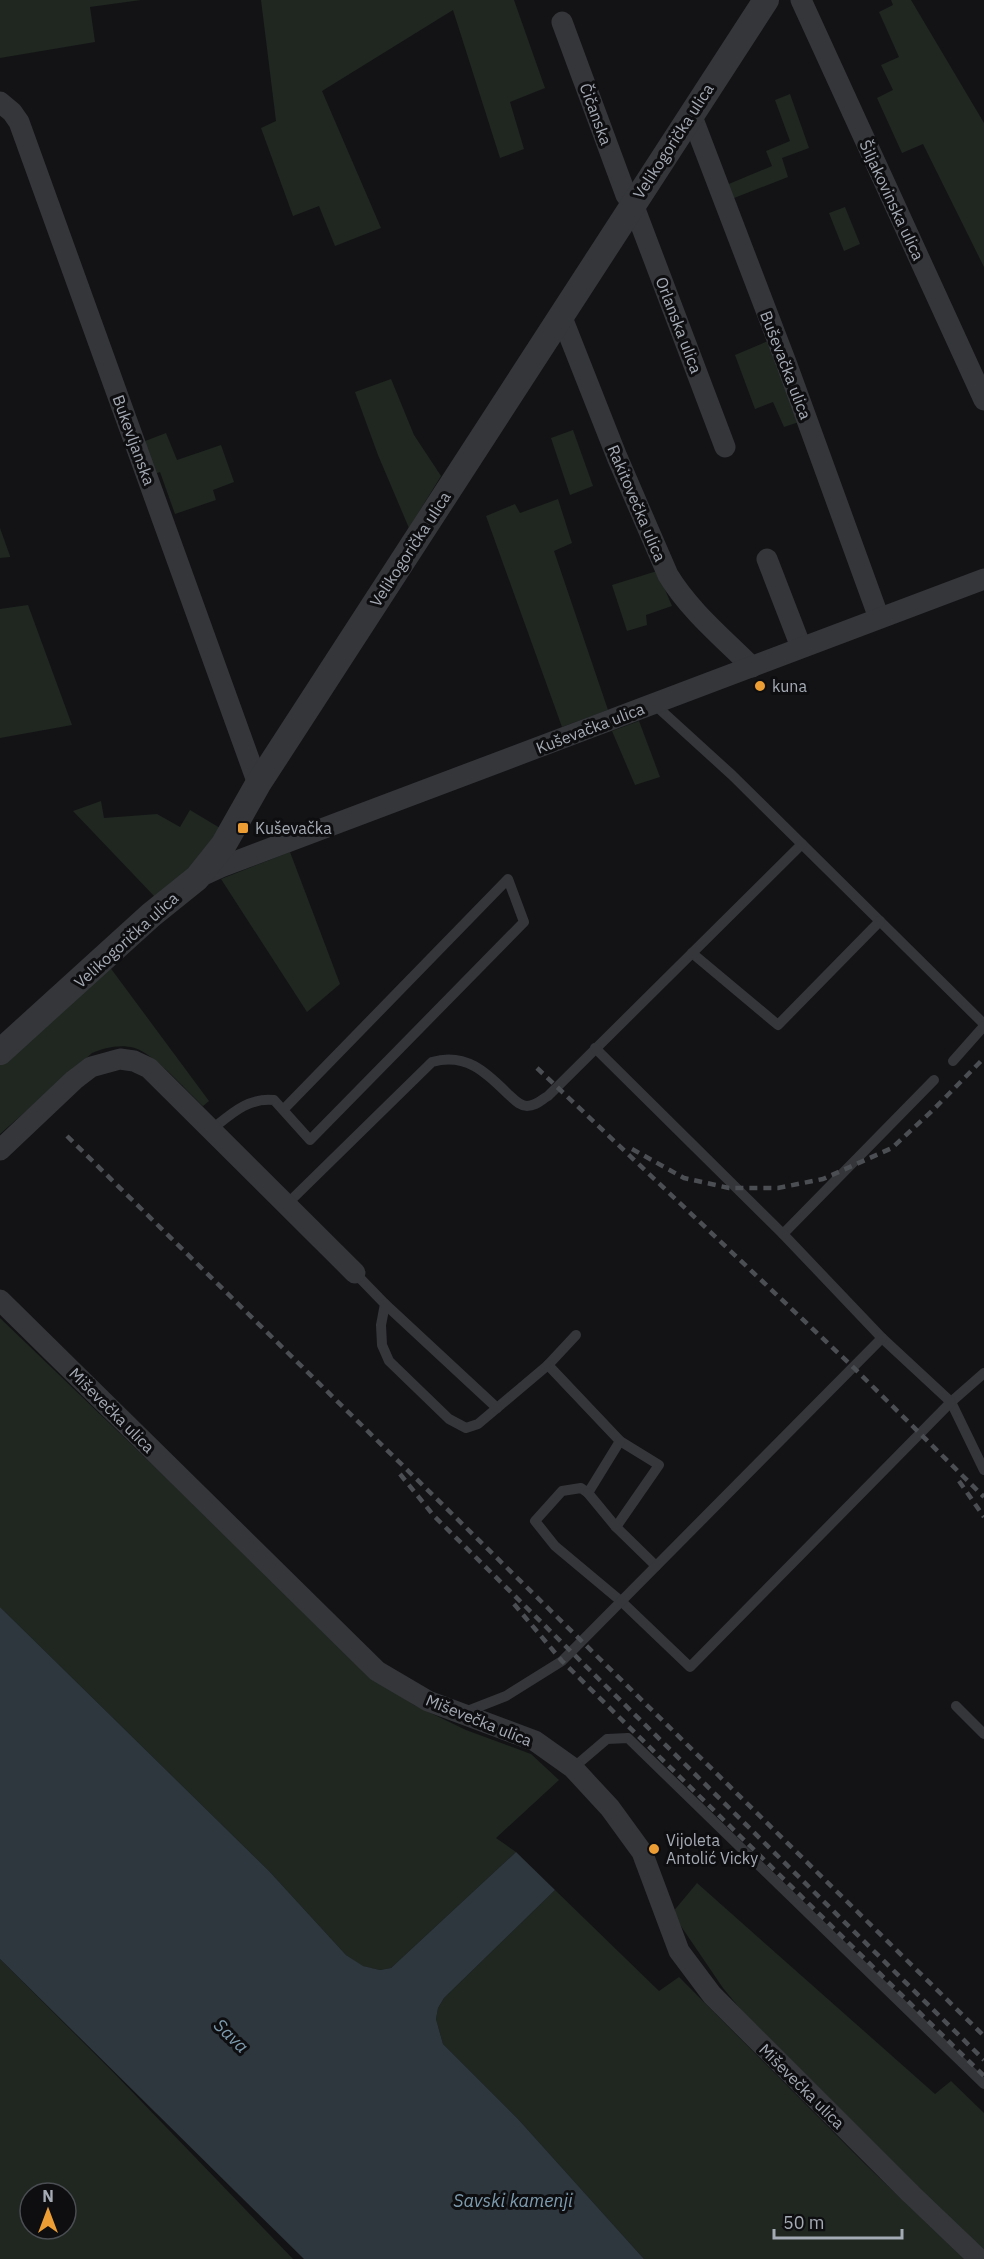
<svg xmlns="http://www.w3.org/2000/svg" width="984" height="2259" viewBox="0 0 984 2259" font-family="'IBM Plex Sans',sans-serif">
	<style>
		.green { fill: #1f2720; fill-rule: evenodd }
		.water { fill: #2d373d }
		.lines { fill: none; stroke-linecap: round; stroke-linejoin: round }
		.service { stroke: #34363a; stroke-width: 10 }
		.minor { stroke: #34363a; stroke-width: 21 }
		.tertiary { stroke: #34363a; stroke-width: 26 }
		.rail { stroke: #4b4e53; stroke-width: 4.5; stroke-dasharray: 8 6; stroke-linecap: butt }
		.poi-dot { fill: #ec9e34; stroke: #0e0e10; stroke-width: 2 }
		.labels { text-anchor: middle; stroke-width: 6; stroke-linejoin: round; paint-order: stroke }
		.street-label { font-size: 16px; fill: #a5abb5; stroke: #0e0e10 }
		.poi-label { font-size: 16px; fill: #a5abb5; stroke: #0e0e10; text-anchor: start }
		.water-label { font-size: 18px; font-style: italic; fill: #7d9caf; stroke: #0e0e10 }
	</style>
	<rect width="100%" height="100%" fill="#131315"/>
	<g class="green">
		<path d="M0,0h141l-51,7 5,35 -95,16z"/>
		<path d="M261,0h253l31,88 -35,14 14,47 -24,9 -47,-148 -131,81 59,137 -46,18 -16,-40 -26,10 -32,-88 15,-7z"/>
		<path d="M891,0h20l73,123v144l-61,-123 -21,9 -25,-55 16,-8 -12,-25 18,-8 -20,-45 14,-7z"/>
		<path d="M790,94l19,54 -27,10 6,19 -59,23 -5,-14 48,-20 -6,-15 24,-10 -15,-41z"/>
		<path d="M845,207l15,37 -16,7 -15,-38z"/>
		<path d="M768,341l31,81 -15,5 -11,-25 -18,7 -20,-54z"/>
		<path d="M391,379l23,56 27,41 -32,52 -31,-73 -23,-63z"/>
		<path d="M573,430l20,56 -23,9 -19,-57z"/>
		<path d="M166,433l11,27 44,-15 13,37 -21,8 3,10 -41,14 -15,-42 -9,3 -11,-32z"/>
		<path d="M558,499l14,44 -18,8 54,159 -46,17 -76,-211 29,-12 5,9z"/>
		<path d="M0,528l10,28v1l-10,1z"/>
		<path d="M657,571l15,35 -26,9 1,10 -20,6 -15,-46z"/>
		<path d="M28,605l44,120 -72,13v-129z"/>
		<path d="M639,721l21,56 -25,8 -23,-54z"/>
		<path d="M101,801l3,17 53,-4 23,13 10,-17 30,18 -31,42 -34,27 -82,-86z"/>
		<path d="M290,852l50,132 -33,28 -86,-133z"/>
		<path d="M109,966l100,135 -6,5c-17,-16 -39,-41 -58,-53 -15,-11 -38,-7 -53,0l-92,81v-71z"/>
		<path d="M0,1318l371,357 43,30 52,25 65,24 28,26 -63,58 20,14 -125,116 -11,2 -18,-4 -16,-11 -77,-84 -269,-264z"/>
		<path d="M697,1883l238,211 16,-13 33,32v139l-209,-201 -52,-63 -51,-75z"/>
		<path d="M555,1890l104,101 20,-14 186,187 99,95h-320l-126,-140 -75,-75 -7,-25 2,-11 6,-10z"/>
		<path d="M0,1959l115,115 178,185h-293zM30,2193h36v36h-36z"/>
	</g>
	<path class="water" d="M0,1607l269,264 77,84 17,11 17,4 11,-2 125,-116 39,38 -111,108 -6,10 -2,11 7,25 75,75 126,140h-340l-304,-300z"/>
	<g class="lines">
		<g class="service">
			<path d="M654,704l78,71 252,249"/>
			<path d="M692,953l86,72 102,-104"/>
			<path d="M953,1061l31,-35"/>
			<path d="M211,1130c19,-15 37,-33 63,-30l36,40 214,-218 -16,-43 -225,231"/>
			<path d="M286,1205l146,-143c33,-10 54,10 76,32 6,5 11,12 19,12 9,0 14,-6 21,-10l254,-252"/>
			<path d="M783,1234l151,-154"/>
			<path d="M355,1273l30,31 -4,21 1,20 7,16 60,58 17,9 12,-4 70,-59 28,-30"/>
			<path d="M385,1304l112,104"/>
			<path d="M548,1365l72,76 39,24 -43,62"/>
			<path d="M984,1373l-33,29 33,68"/>
			<path d="M620,1441l-32,52 -7,-5 -19,3 -27,30 20,25 67,56 68,65 261,-265 -69,-64"/>
			<path d="M588,1493l28,34 40,39"/>
			<path d="M956,1706l28,28"/>
			<path d="M465,1712l41,-16 56,-35 320,-323 -99,-104 -188,-186"/>
			<path d="M573,1768l34,-29 21,-1 356,346"/>
		</g>
		<g class="minor">
			<path d="M801,0l183,400"/>
			<path d="M562,22l64,173 7,9 92,243"/>
			<path d="M0,102l12,10 7,10 239,662"/>
			<path d="M691,114l96,251 92,253"/>
			<path d="M561,315l56,142 51,118c21,35 55,63 84,92"/>
			<path d="M767,559l34,88"/>
			<path d="M197,878l24,-11 763,-288"/>
			<path d="M0,1150l74,-70 17,-13 29,-8 14,2 15,7 206,205"/>
			<path d="M0,1300l377,371 51,30 107,40 38,27 37,40 32,44 37,99 33,44 199,199 68,65"/>
		</g>
		<path class="tertiary" d="M0,1052l151,-137 46,-37 27,-34 34,-60 508,-784"/>
		<g class="rail">
			<path d="M537,1068l316,299 131,130"/>
			<path d="M67,1136l917,900"/>
			<path d="M632,1149l52,29 45,10h49l45,-9 69,-31 41,-38 51,-52"/>
			<path d="M400,1474l34,42 550,544"/>
			<path d="M959,1481l25,36"/>
			<path d="M514,1604l48,57 422,415"/>
		</g>
	</g>
	<g class="poi-dot">
		<circle cx="760" cy="686" r="6"/>
		<rect x="237" y="822" width="12" height="12" rx="3"/>
		<circle cx="654" cy="1849" r="6"/>
	</g>
	<g class="labels">
		<g class="street-label">
			<text transform="translate(596 114) rotate(70)" y="6">Čičanska</text>
			<text transform="translate(673 141) rotate(-57)" y="6">Velikogorička ulica</text>
			<text transform="translate(892 200) rotate(65)" y="6">Šiljakovinska ulica</text>
			<text transform="translate(679 325) rotate(69)" y="6">Orlanska ulica</text>
			<text transform="translate(786 365) rotate(69)" y="6">Buševačka ulica</text>
			<text transform="translate(134 440) rotate(70)" y="6">Bukevljanska</text>
			<text transform="translate(637 503) rotate(67)" y="6">Rakitovečka ulica</text>
			<text transform="translate(410 549) rotate(-57)" y="6">Velikogorička ulica</text>
			<text transform="translate(590 728) rotate(-21)" y="6">Kuševačka ulica</text>
			<text transform="translate(126 940) rotate(-42)" y="6">Velikogorička ulica</text>
			<text transform="translate(112 1410) rotate(45)" y="6">Miševečka ulica</text>
			<text transform="translate(479 1720) rotate(22)" y="6">Miševečka ulica</text>
			<text transform="translate(802 2086) rotate(45)" y="6">Miševečka ulica</text>
		</g>
		<g class="poi-label">
			<text x="772" y="692">kuna</text>
			<text x="255" y="834">Kuševačka</text>
			<text x="666" y="1846">Vijoleta<tspan x="666" dy="18">Antolić Vicky</tspan></text>
		</g>
		<g class="water-label">
			<text transform="translate(231 2036) rotate(44)" y="6">Sava</text>
			<text x="513" y="2207">Savski kamenji</text>
		</g>
	</g>
	<g transform="translate(48 2211)"><circle r="28" fill="#0e0e10" stroke="#4a4d52" stroke-width="1.5"/>
	<path d="M0-4.5L10 22L0 15L-10 22Z" fill="#ec9e34"/>
	<text y="-9" font-size="16" font-weight="bold" text-anchor="middle" fill="#a5abb5">N</text>
	</g>
	<path d="M774 2229v9h128v-9" fill="none" stroke="#a5abb5" stroke-width="3"/>
	<text x="783" y="2229" font-size="18" fill="#a5abb5" stroke="#0e0e10" stroke-width="4.5" paint-order="stroke">50 m</text>
</svg>
